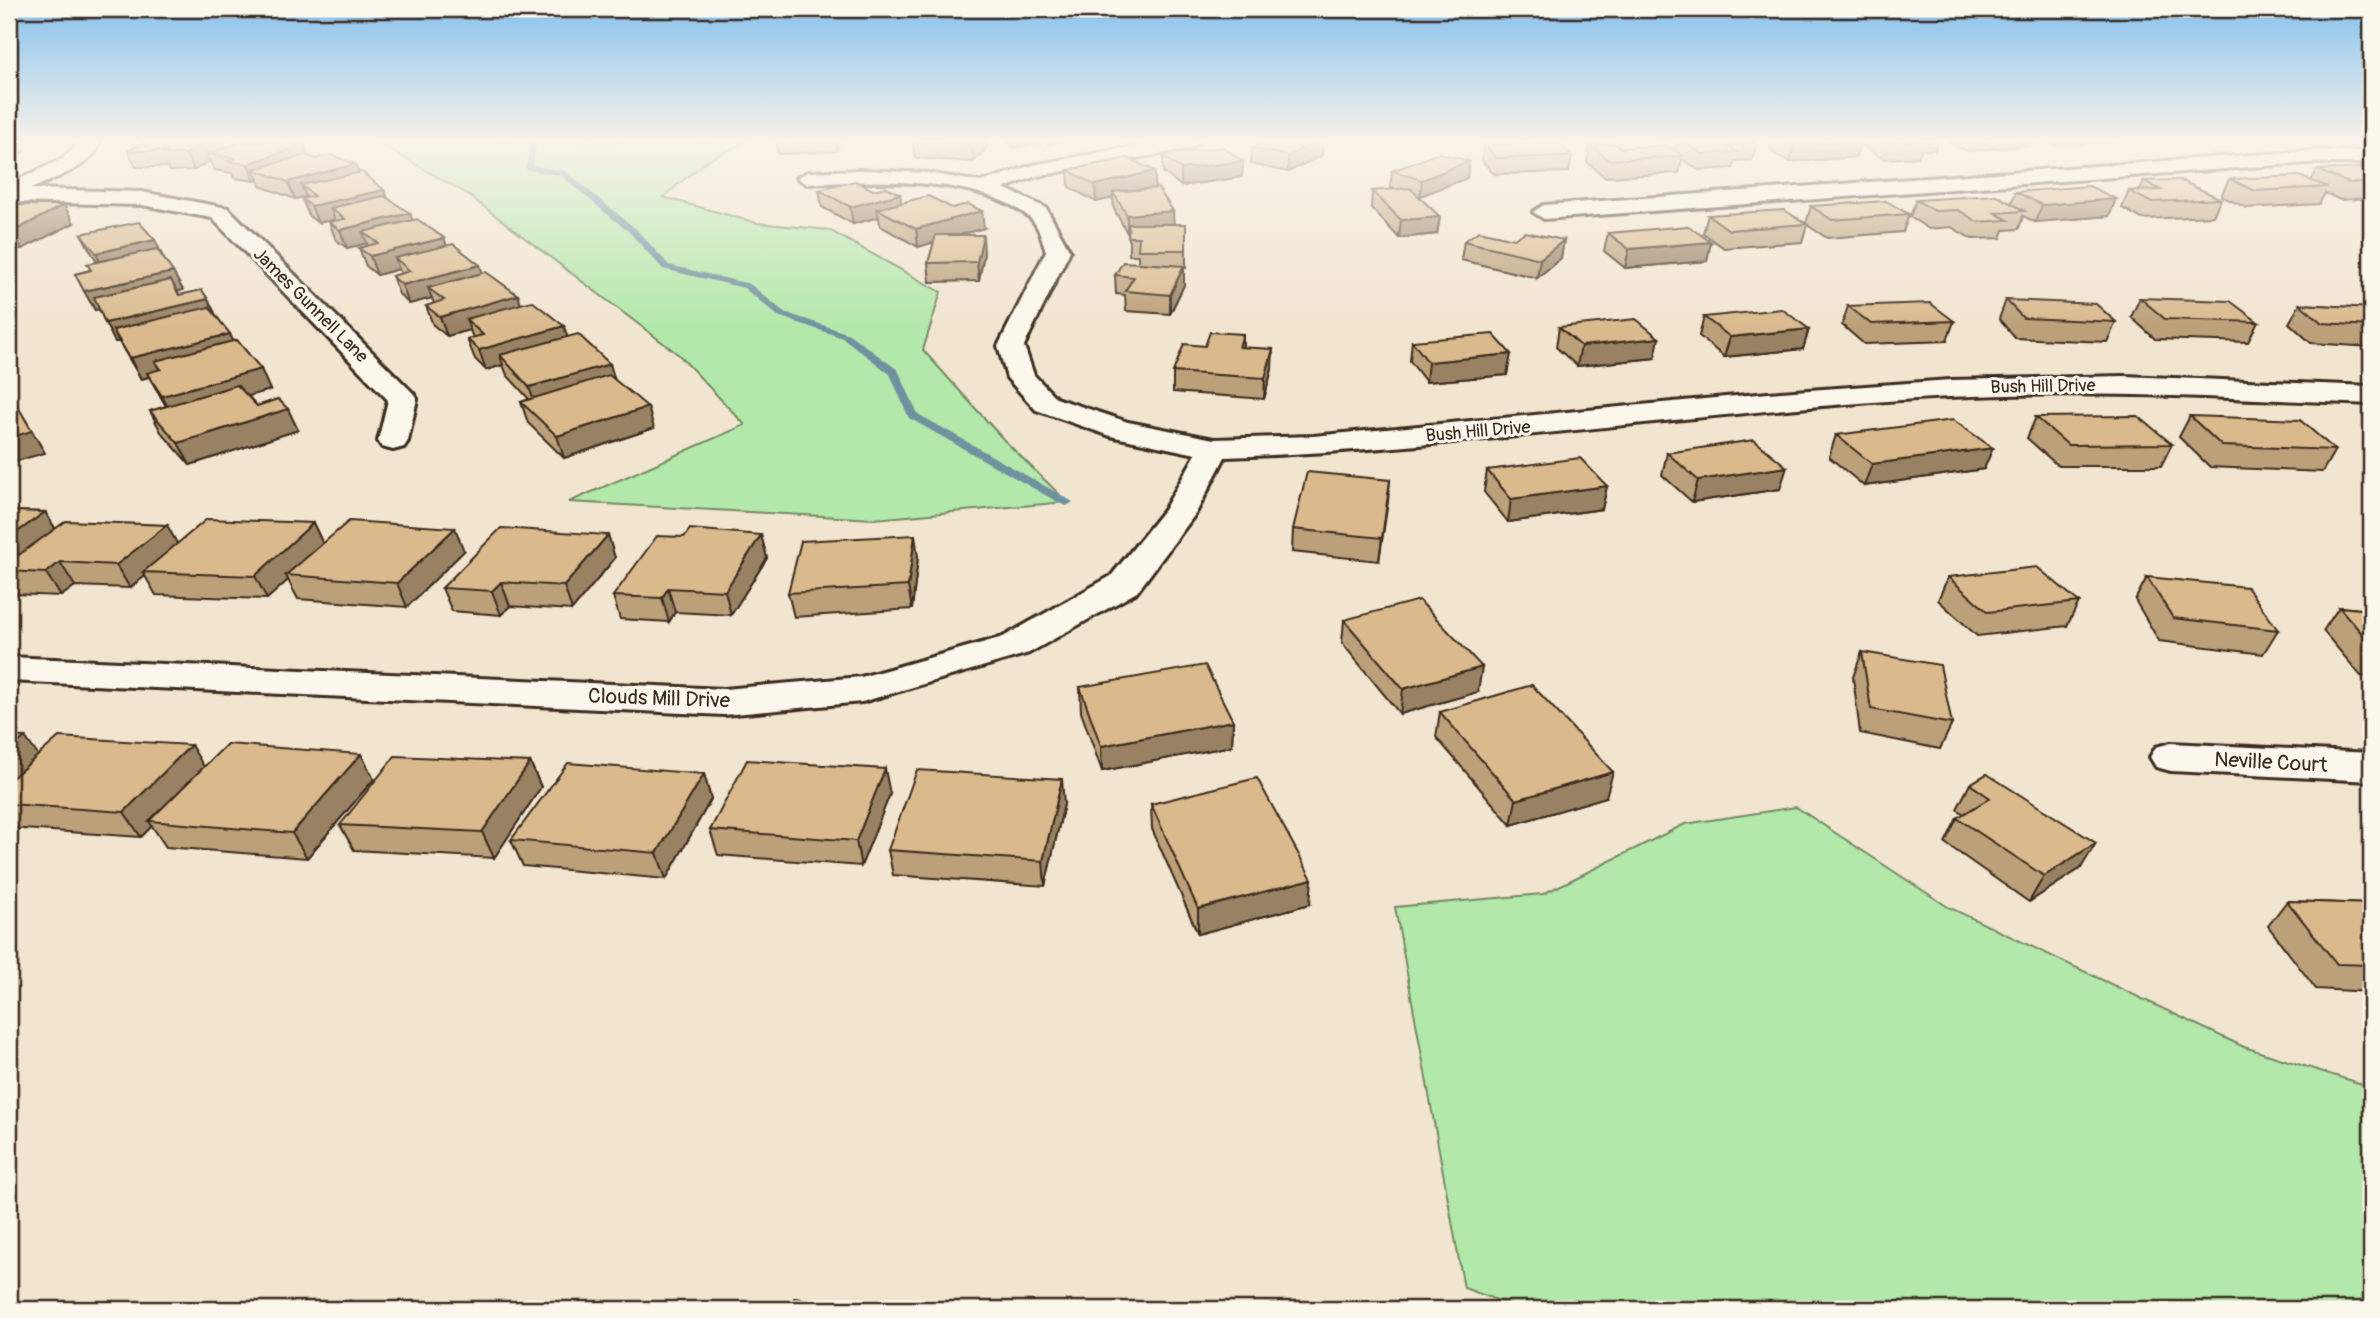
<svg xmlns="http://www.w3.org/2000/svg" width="2380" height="1318" viewBox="0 0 2380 1318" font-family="Pangolin,sans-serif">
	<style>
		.green { fill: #b2e8aa; stroke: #768964; stroke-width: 2 }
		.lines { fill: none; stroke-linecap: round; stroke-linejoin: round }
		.stream { fill: #7091a0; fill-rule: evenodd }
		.minor-casing { stroke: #3b2a1e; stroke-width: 6 }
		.minor { fill: #fbf7ec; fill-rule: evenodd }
		.wall { fill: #bba079; stroke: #3b2a1e; stroke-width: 2 }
		.shaded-wall { fill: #998263; stroke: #3b2a1e; stroke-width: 2 }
		.building { fill: #daba8d; stroke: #3b2a1e; stroke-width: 2 }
		.labels { text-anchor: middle; stroke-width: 6; stroke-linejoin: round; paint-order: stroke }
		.far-street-label { font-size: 18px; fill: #3b2a1e; stroke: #fbf7ec }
		.street-label { font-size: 21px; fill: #3b2a1e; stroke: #fbf7ec }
	</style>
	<rect width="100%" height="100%" fill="#f1e5d0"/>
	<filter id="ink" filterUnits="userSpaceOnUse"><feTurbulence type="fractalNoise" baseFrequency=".0143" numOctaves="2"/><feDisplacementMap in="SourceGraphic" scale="14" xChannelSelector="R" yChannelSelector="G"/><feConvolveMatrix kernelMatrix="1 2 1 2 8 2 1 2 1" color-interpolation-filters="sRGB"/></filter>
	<g filter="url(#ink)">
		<g class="green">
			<path d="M377,142h369l-38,18 -45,37 94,26 72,7 112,62 -18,58 80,89 64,63 -193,17 -305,-17 176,-77 -66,-70 -212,-161z"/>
			<path d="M1796,807l152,100 296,140 127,40v222h-850l-57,-21 -69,-381 148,-13 142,-70z"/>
		</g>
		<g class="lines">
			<path class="stream" d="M527,142l10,2 -4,22 32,5 70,57 34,37 81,19 34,28 65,22 49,36 20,44 155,88 -6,4 -4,-1 -154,-87 -19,-44 -47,-36 -65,-22 -34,-28 -81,-19 -34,-37 -69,-57 -34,-5 3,-25z"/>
			<defs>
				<g id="minor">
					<path d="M80,142h20c-7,25 -49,37 -69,47l111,3 86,16 185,185 4,6 -9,42 -4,6 -11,3 -11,-3 -4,-6 10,-41 -176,-182 -70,-13 -133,-3v-18l53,-25z"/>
					<path d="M1157,142h43l-9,6 -154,28 -33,12 42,20 24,43 -46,95 10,29 22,23 72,24 86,17 99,-3 455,-43 182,-13 174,-4 247,10v18c-141,-6 -280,-14 -421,-7 -242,13 -483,52 -725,60l-29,56 -59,79 -108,61 -167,49 -138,13 -715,-34v-24l715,32 137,-12 142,-40 108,-61 53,-66 32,-56 -86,-18 -74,-26 -29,-32 -9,-32 48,-95c-4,-11 -7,-26 -17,-34 -51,-42 -159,-36 -222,-33l-10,-6 10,-6 54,-2 66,3 54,9 52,-17z"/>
					<path d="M2307,151h64v12h-64l-763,56 -11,-7 11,-7z"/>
					<path d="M2171,743l200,10v28l-200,-10 -15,-4 -6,-10 6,-10z"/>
				</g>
			</defs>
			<use href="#minor" class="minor-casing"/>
			<use href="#minor" class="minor"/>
		</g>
		<g class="wall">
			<path d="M145,142h78l2,6 79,-3 4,11 51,17 25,17 4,8 24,22 32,18 3,8 74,58 46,33 47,42 40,49 -90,30 -36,-35 -7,-21 8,-3 -22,-24 -4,-10 -17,5 -11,-11 -8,-20 6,-1 -3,-8 -23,6 -14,-11 -7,-19 8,-2 -2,-6 -23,6 -10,-10 -7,-18 9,-2 -2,-5 -22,6 -11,-9 -7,-18 9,-2 -1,-3 -20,5 -11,-8 -7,-18 6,-1v-2l-17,4 -9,-7 -7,-17 5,-1 -1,-2 -11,3 -35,-13 -2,-6 -3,1 -21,-3 -2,-5 -18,-3 -4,-9 -16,9 -25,1 -2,-4h-31l-8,-16z"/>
			<path d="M776,142h63l-2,9 -59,3z"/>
			<path d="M913,142h74v6l-14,14 -58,-4z"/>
			<path d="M1006,142h38l-29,6z"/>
			<path d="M1264,142h59l-1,13 -34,17 -37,-8 1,-16z"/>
			<path d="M1677,142h77l2,2 -4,16 -17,1 -2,7 -34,2 -17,-11 -3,14 -74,4 -18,-15 3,-17 85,6z"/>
			<path d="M1773,142h164l-2,8h-14l-3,7 -34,2 -25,-15 -3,13 -66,5 -19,-10z"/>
			<path d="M1949,142h84l-1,3 -64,6 -19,-8z"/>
			<path d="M2049,142h66l-60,3z"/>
			<path d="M1484,145l88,11 -3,16 -75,2 -12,-13z"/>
			<path d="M1163,156l80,5 -1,16 -61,9 -18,-14z"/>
			<path d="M1469,161l-2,17 -47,18h-3l23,21 -3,17 -38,4 -28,-30 1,-17 24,-2 -6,-1 2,-17z"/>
			<path d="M2371,168v30l-31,2 -15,-7 -6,11 -72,4 -26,-12 8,-17 82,2 6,-11z"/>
			<path d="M1068,170l87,18 19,36h12v44h-2v17l-14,29 -44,-3 -1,-16 -9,-1 -1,-19 23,-12v-8h-9v-23l-2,1 -13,-24 -1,-11 -17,4 -27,-15z"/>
			<path d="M2144,181l77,18 -8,17 -71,3 -20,-11 7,-17 11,-1z"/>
			<path d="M819,190h54l27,4 1,9 83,25 -24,7 24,18 -5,28 -49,1 -2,-19 6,-21 -16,5 -38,-21 -1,-9 -26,7 -31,-17z"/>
			<path d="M2016,192l100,7 -7,17 -74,6 -12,-6 -4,13 -15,1 -3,8 -29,1 -21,-12 -22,2 -19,-12 6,-17 95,4z"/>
			<path d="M1811,206l98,8 -6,18 -76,6 -20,-13 -5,17 -78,6 -21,-15 5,-18 98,8z"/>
			<path d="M9,207l65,16 -52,26h-13z"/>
			<path d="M1608,233l99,28 -82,7 -21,-17z"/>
			<path d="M81,234l83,25 19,31 -5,1 1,4 29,4 8,16 17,26 37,49 -22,6 9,10 41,24 -108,35 -29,-33 -11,-21 16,-5 -17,-29 -8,2 -22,-37h-4l-16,-33 -4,1 -20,-36 15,-4 7,-9 -6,-9z"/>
			<path d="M1514,239l50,1 -3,18 -24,20 -76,-18 3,-19z"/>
			<path d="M2140,298l118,24 -10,20 -93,-3 -24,-22z"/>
			<path d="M2006,300l110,22 -9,20 -92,-4 -16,-19z"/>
			<path d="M2300,304l71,4v39l-60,-4 -22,-20z"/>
			<path d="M1848,306l106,15 -7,20 -83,3 -22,-19z"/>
			<path d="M1704,317l105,12 -6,20 -79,8 -25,-21z"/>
			<path d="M1559,327l96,31 -78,8 -21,-19z"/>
			<path d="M1412,341l95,34 -81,7 -16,-21z"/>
			<path d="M1243,347l29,22 -8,30 -91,-7v-20z"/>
			<path d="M2190,416l145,34 -13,22 -112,-5 -31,-30z"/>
			<path d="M2036,417l136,27 -11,22h-103l-31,-28z"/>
			<path d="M1836,435l148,34 -120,17 -35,-29z"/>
			<path d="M1667,453l113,36 -88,13 -30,-27z"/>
			<path d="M1487,470l120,16 -5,23 -94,13 -24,-30z"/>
			<path d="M1390,480l-11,81 -87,-9 1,-23z"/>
			<path d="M9,511l36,1 10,16 122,16 136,-21 10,21 141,7 -57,56 -109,-8 -10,-19 -21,19 -111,-4 -11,-19 -15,12 -55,-2 -14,10 -48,-2 -4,-5z"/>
			<path d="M608,535l7,23 -43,52 -62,-4 -9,9 -49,-4 -10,-23z"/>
			<path d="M761,535l6,23 -36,57 -56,-3 -6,10 -49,-3 -7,-23 71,-59z"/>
			<path d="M918,557l-6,52 -118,8 -6,-24z"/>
			<path d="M1948,577l131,25 -12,24 -90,10 -39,-36z"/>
			<path d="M2147,577l131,53 -15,24 -104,-13 -24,-41z"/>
			<path d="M2339,607l32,3v67l-10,-1 -38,-45z"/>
			<path d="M1344,620l134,72 -78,22 -58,-71z"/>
			<path d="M1862,652l90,72 -12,25 -80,-16 -7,-56z"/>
			<path d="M1080,687l153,34 -1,25 -130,25 -21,-59z"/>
			<path d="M1440,712l166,85 -95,28 -75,-88z"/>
			<path d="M9,736l29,20 336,23 -67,79 -141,-11 -14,-21 -11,11 -132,-9z"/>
			<path d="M530,762l11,25 -47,71 -140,-8 -14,-25z"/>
			<path d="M704,774l7,25 -45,80 -143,-13 -12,-26z"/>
			<path d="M1987,774l94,94 -52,34 -84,-59 12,-25 7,-4 -7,-5 13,-25z"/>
			<path d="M890,794l-29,72 -143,-11 -8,-25z"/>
			<path d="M1064,804l-19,82 -152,-11 -5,-25z"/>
			<path d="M1151,804l159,100 -112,30 -46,-105z"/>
			<path d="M2287,901l84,3v88l-55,-3 -48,-63z"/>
		</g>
		<g class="shaded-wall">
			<path d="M9,142h10l5,10 -15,7z"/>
			<path d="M208,142h15l4,10 -20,2 3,7 -16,9 -8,-16z"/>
			<path d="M836,142h3l-2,9z"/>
			<path d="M975,142h12v6l-14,14 -1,-16z"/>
			<path d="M1014,142h30l-29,6z"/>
			<path d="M1048,142h13l-13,3z"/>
			<path d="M1316,142h7l-1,13 -34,17v-16z"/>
			<path d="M1843,142h17l-4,15 -66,5 4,-16z"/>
			<path d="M1971,142h62l-1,3 -64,6z"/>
			<path d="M304,145l6,16 -57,8 5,11 -3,1 -7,-17z"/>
			<path d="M1243,161l-1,16 -61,9v-17z"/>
			<path d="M1469,161l-2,17 -47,18 2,-16z"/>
			<path d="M355,164l7,16 -61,5 5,11 -11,3 -7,-17z"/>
			<path d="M1155,171v17l-42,4v6l-17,4 -1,-17z"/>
			<path d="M384,190l7,17 -61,1 5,11 -17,4 -7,-17z"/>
			<path d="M900,194l2,17 -25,-2 2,8 -26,7 -3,-17z"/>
			<path d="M2116,199l-7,17 -74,6 7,-17z"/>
			<path d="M64,205l10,18 -52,26 -10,-17z"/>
			<path d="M982,211l2,17 -66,19 -2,-18z"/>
			<path d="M1173,211l1,17 -47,5v-18z"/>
			<path d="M410,213l6,18 -53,1 4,11 -20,5 -7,-18z"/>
			<path d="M1440,217l-3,17 -38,4 2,-18z"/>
			<path d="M983,235l1,18 -5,28 -2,-19z"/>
			<path d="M444,238l6,18 -55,2 4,11 -22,6 -7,-19z"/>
			<path d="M155,240l9,19 -59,13 -9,-19z"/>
			<path d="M1564,240l-3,18 -24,20 3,-19z"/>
			<path d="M1711,242l-4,19 -82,7 4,-19z"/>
			<path d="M480,265l6,19 -58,4 4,10 -23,6 -7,-19z"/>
			<path d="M1184,266v19l-14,29v-19z"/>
			<path d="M173,272l10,18 -88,20 -11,-19z"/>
			<path d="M518,295l6,19 -58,5 4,11 -23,6 -7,-19z"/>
			<path d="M208,299l9,20 -104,11 6,12h-4l-10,-19z"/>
			<path d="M564,326l6,20 -70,9 3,10 -17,5 -7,-20z"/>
			<path d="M1809,329l-6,20 -79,8 6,-20z"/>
			<path d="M230,334l9,20 -84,7 6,12 -20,6 -11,-21z"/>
			<path d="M1243,334v20l-4,-7z"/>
			<path d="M1659,338l-4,20 -78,8 4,-20z"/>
			<path d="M1273,349l-1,20 -8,30 1,-21z"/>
			<path d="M1511,354l-4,21 -81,7 2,-20z"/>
			<path d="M610,364l6,20 -80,23 -7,-20z"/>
			<path d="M261,369l9,21 -97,27 -11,-21z"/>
			<path d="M648,407l6,21 -90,30 -7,-22z"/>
			<path d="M288,409l10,21 -108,35 -12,-22z"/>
			<path d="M25,419l20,34 -36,10v-25z"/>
			<path d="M1993,448l-9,21 -120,17 8,-22z"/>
			<path d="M1787,467l-7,22 -88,13 6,-22z"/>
			<path d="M1390,480l-2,22 -9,59 3,-23z"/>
			<path d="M1607,486l-5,23 -94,13 3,-23z"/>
			<path d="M45,512l14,23 -50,36v-33z"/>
			<path d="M313,523l11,23 -38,29 2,5 -21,19 -12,-23z"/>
			<path d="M167,525l12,22 -36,25 2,4 -15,12 -14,-23z"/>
			<path d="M455,528l9,23 -57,56 -10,-24z"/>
			<path d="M608,535l7,23 -43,52 -8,-24z"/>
			<path d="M761,535l6,23 -36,57 -6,-24z"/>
			<path d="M915,535l3,22 -6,52 -4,-23z"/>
			<path d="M60,562l15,24 -14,10 -15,-23z"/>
			<path d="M501,582l9,24 -9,9 -9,-24z"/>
			<path d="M668,588l7,24 -6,10 -7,-24z"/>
			<path d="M1482,667l-4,25 -78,22 3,-25z"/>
			<path d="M1233,721l-1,25 -130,25 -1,-25z"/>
			<path d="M25,737l18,25 -34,29v-41z"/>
			<path d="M191,745l15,25 -57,51 3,5 -11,11 -17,-25z"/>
			<path d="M361,754l13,25 -67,79 -15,-25z"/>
			<path d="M530,762l11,25 -47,71 -12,-26z"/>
			<path d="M885,769l5,25 -29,72 -5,-25z"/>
			<path d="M1613,772l-7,25 -95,28 5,-25z"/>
			<path d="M704,774l7,25 -45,80 -9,-26z"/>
			<path d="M1062,779l2,25 -19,82 -2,-25z"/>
			<path d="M2096,843l-15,25 -52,34 15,-26z"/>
			<path d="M1312,879l-2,25 -112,30v-25z"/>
			<path d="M350,1301l6,8h-9z"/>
		</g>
		<g class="building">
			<path d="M145,142h63l-22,12h-25l7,-3h-40z"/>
			<path d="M242,142h43l19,3 -56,19 -21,-3 9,-3 -29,-4z"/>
			<path d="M918,142h57l-3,4z"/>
			<path d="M1264,142h52l-28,14 -36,-8z"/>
			<path d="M1684,142h70l2,2 -28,2 9,6 -34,2z"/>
			<path d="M1787,142h56l-49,4z"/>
			<path d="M1559,143l13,13 -76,2 -12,-13z"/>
			<path d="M1616,144l4,4 47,-3 16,11 -75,4 -18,-15z"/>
			<path d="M1223,147l20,14 -62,8 -18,-13z"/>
			<path d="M1439,153l30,8 -47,19 -30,-9z"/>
			<path d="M306,155l10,4 15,-4 24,9 -67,18 -35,-13z"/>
			<path d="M1127,158l28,13 -60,14 -27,-15z"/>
			<path d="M2371,168v14l-22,1 -32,-13z"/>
			<path d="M362,172l22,18 -73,16 -9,-7 12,-3 -13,-11z"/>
			<path d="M2299,176l29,11 -72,4 -27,-12z"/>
			<path d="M2180,180l41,19 -71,3 -21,-11 32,-1 -17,-9z"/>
			<path d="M855,181l18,9 13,-3 14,7 -50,13 -31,-17z"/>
			<path d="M2089,186l27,13 -74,6 -26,-13z"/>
			<path d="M1158,188l15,23 -46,4 -14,-23z"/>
			<path d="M1410,188l30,29 -39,3 -29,-29z"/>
			<path d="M1996,195l29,16 -30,2 13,7 -30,2 -20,-12 -23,1 -19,-11z"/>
			<path d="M384,196l26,17 -70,17 -11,-8 16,-3 -15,-11z"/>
			<path d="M928,196l24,12 16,-4 14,7 -66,18 -39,-20z"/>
			<path d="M1886,201l23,13 -77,6 -21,-14z"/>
			<path d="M14,205h50l-52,27h-3v-25z"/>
			<path d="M1784,210l23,14 -78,6 -21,-15z"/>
			<path d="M417,219l27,19 -74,18 -11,-8 19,-5 -15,-11z"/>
			<path d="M139,222l16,18 -59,13 -15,-19z"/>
			<path d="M1129,224h57v26h-48l1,-13h-11z"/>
			<path d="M1688,226l23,16 -82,7 -21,-16z"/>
			<path d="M1479,231l35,8 11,-7 39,8 -24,19 -76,-18z"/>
			<path d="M936,235h47l-6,27 -49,1z"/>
			<path d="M453,244l27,21 -78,20 -10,-9 18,-5 -15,-13z"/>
			<path d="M157,249l16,23 -89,19 -9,-17 16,-4 -4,-6z"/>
			<path d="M1123,262l61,4 -14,29 -45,-4 9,-14 -19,-2z"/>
			<path d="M486,272l32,23 -78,22 -14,-11 18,-6 -16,-12z"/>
			<path d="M171,280l8,15 23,-5 6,9 -103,24 -11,-26z"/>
			<path d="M2140,298l90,3 28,21 -93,-3z"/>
			<path d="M2006,300l90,4 20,18 -93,-4z"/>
			<path d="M532,301l32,25 -85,24 -12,-11 16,-4 -17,-16z"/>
			<path d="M1930,303l24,18 -83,3 -23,-18z"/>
			<path d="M2300,304l71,4v18l-49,-3z"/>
			<path d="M209,307l21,27 -100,24 -17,-28z"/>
			<path d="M1782,309l27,20 -79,8 -26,-20z"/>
			<path d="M1636,319l23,19 -78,8 -22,-19z"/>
			<path d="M1210,332l33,2 -4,13 34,2 -8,29 -92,-6 11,-28 21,2z"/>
			<path d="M578,334l32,30 -81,23 -29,-32z"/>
			<path d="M1493,334l18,20 -83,8 -16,-21z"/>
			<path d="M237,340l24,29 -99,27 -15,-23 14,-4 -6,-8z"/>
			<path d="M609,375l39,32 -91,29 -36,-34z"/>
			<path d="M237,385l20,21 21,-7 10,10 -110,34 -28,-32z"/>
			<path d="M13,398l19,33 -23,7v-39z"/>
			<path d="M2138,416l34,28 -104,1 -32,-28z"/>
			<path d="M2190,416l110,4 35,30 -113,-4z"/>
			<path d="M1953,420l40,28 -121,16 -36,-29z"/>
			<path d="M1754,440l33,27 -89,13 -31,-27z"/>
			<path d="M1580,458l27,28 -96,13 -24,-29z"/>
			<path d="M1307,472l83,8 -8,58 -89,-9z"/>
			<path d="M9,511l36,1 -36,26z"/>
			<path d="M207,519l106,4 -58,53 -112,-4z"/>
			<path d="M66,521l101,4 -51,40 -56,-3 -14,11 -37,-2v-9z"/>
			<path d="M349,521l106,7 -58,55 -111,-8z"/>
			<path d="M501,528l107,7 -44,51 -63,-4 -9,9 -50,-3z"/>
			<path d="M690,529l71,6 -36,56 -57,-3 -6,10 -49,-2 44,-60 27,1z"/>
			<path d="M915,535l-7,51 -120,7 13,-52z"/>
			<path d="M2037,567l42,35 -91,10 -40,-35z"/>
			<path d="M2147,577l100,10 31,43 -105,-12z"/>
			<path d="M1419,600l63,67 -79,22 -59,-69z"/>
			<path d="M2339,607l32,3v34z"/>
			<path d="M1862,652l78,13 12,59 -81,-15z"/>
			<path d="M1205,665l28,56 -132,25 -21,-59z"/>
			<path d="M1532,685l81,87 -97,28 -76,-88z"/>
			<path d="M9,736l16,1 -16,13z"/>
			<path d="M59,737l132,8 -67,67 -115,-8v-23z"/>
			<path d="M227,744l134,10 -69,79 -143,-12z"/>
			<path d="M395,756l135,6 -48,70 -142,-7z"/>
			<path d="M747,760l138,9 -29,72 -146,-11z"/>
			<path d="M568,763l136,11 -47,79 -146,-13z"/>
			<path d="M917,770l145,9 -19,82 -155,-11z"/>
			<path d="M1987,774l109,69 -52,33 -87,-58 33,-20 -20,-14z"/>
			<path d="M1257,778l55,101 -114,30 -47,-105z"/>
			<path d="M2287,901l84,3v61l-34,-1z"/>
			<path d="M794,1298l83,11h-87z"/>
			<path d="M350,1301l-3,8h-38z"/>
		</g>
	</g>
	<linearGradient id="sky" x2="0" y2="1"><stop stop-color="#86c1ee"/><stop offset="0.43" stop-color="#f9f3ea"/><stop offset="1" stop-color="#f9f3ea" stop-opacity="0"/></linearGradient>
	<rect width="2380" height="327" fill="url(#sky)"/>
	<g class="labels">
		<g class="far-street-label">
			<text transform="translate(311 305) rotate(45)" y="6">James Gunnell Lane</text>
			<text transform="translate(2043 386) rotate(-1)" y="6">Bush Hill Drive</text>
			<text transform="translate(1478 431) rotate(-5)" y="6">Bush Hill Drive</text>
		</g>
		<g class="street-label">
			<text transform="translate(659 698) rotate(2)" y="7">Clouds Mill Drive</text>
			<text transform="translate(2271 762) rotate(3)" y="7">Neville Court</text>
		</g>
	</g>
	<rect width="2380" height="1318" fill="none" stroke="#fbf7ec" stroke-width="35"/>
	<rect x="18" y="18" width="2345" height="1283" fill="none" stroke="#3b2a1e" stroke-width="2.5" filter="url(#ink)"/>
</svg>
